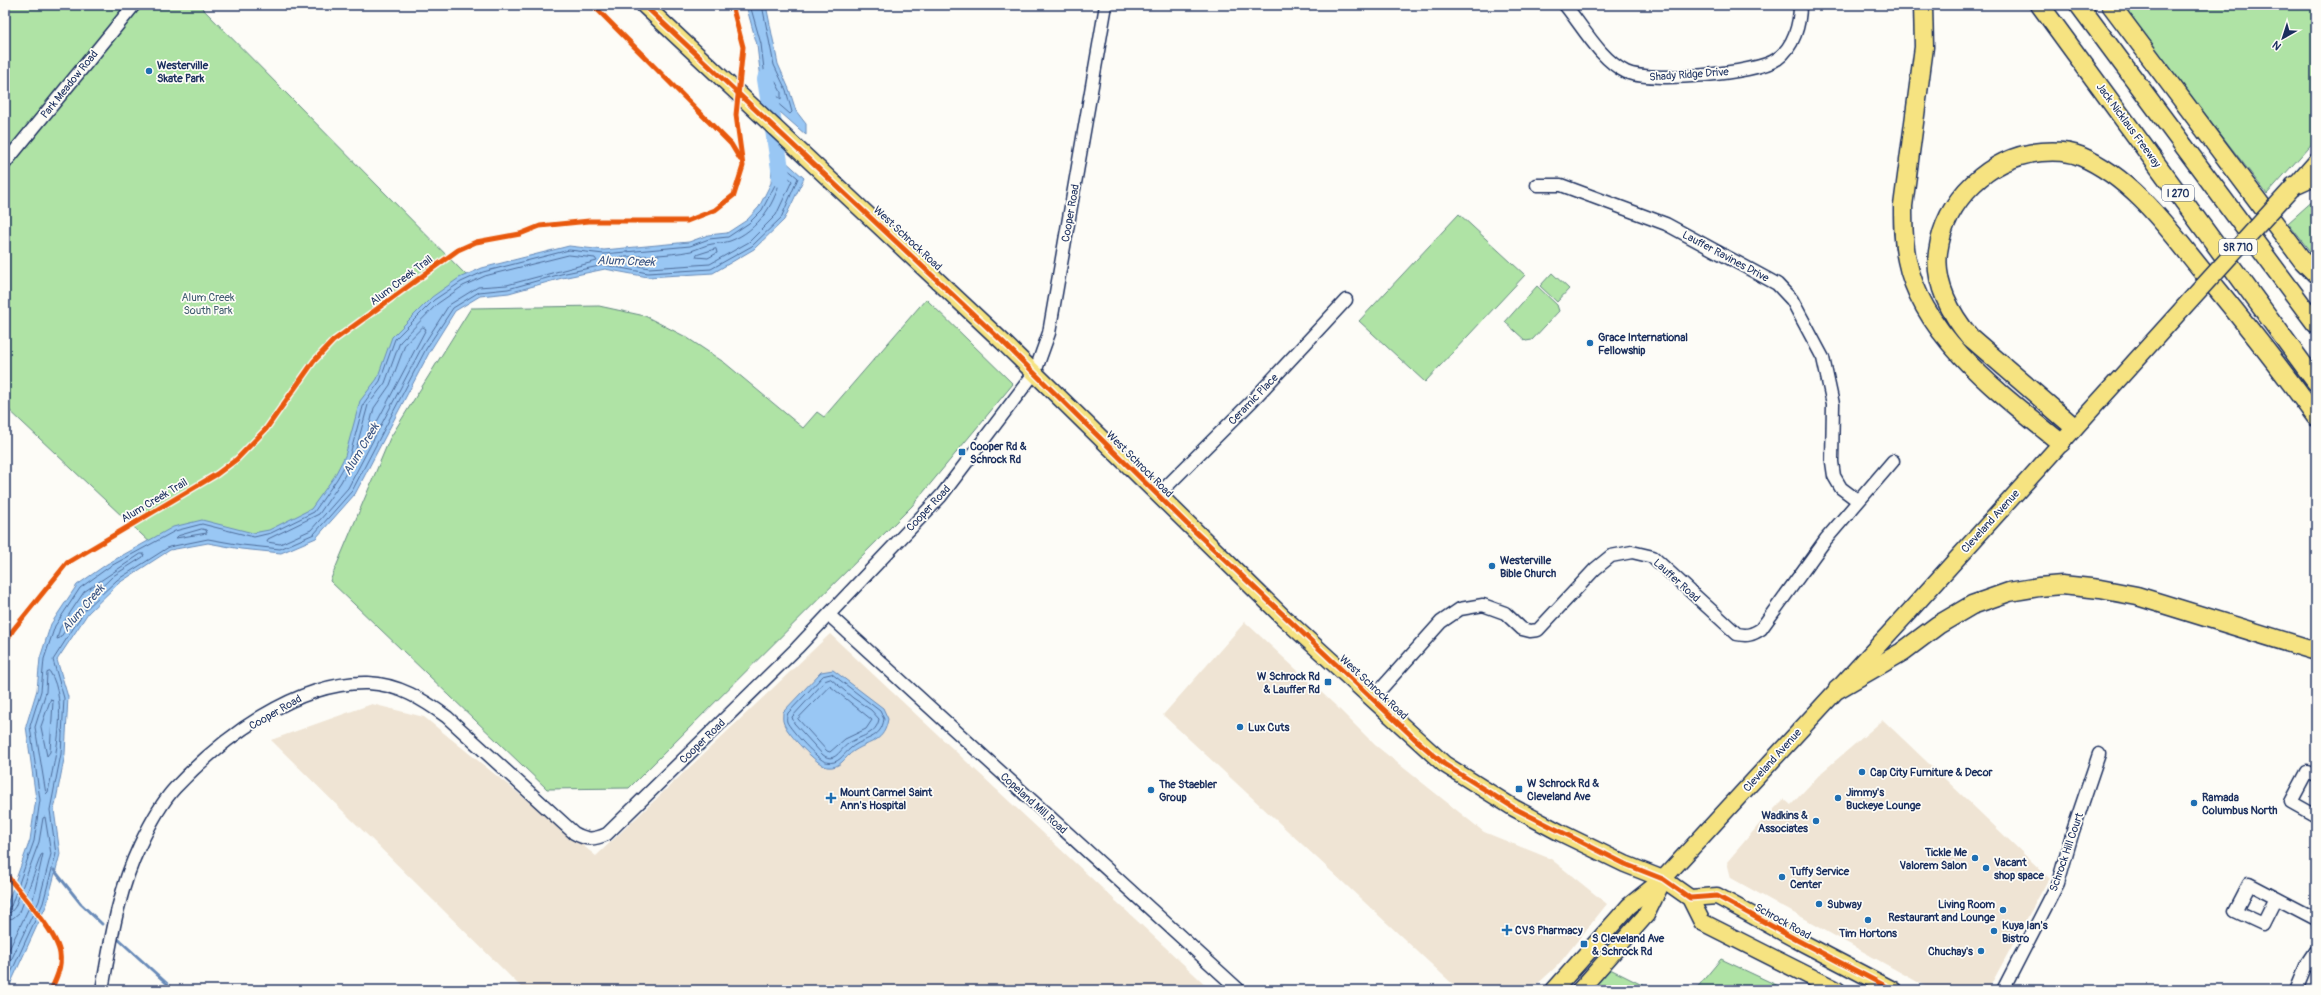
<svg xmlns="http://www.w3.org/2000/svg" width="2321" height="995" viewBox="0 0 2321 995" font-family="Pangolin,sans-serif">
	<style>
		.built { fill: #efe4d4 }
		.green { fill: #afe3a5; stroke: #658982 }
		.water { fill: #99c7f4; stroke: #678ab8 }
		.lines { fill: none; stroke-linecap: round; stroke-linejoin: round }
		.shore { stroke: #4d6c9a; stroke-width: 1 }
		.stream { stroke: #678ab8; stroke-width: 3 }
		.river { stroke: #99c7f4; stroke-width: 18 }
		.minor-casing { stroke: #1b2f5e; stroke-width: 15 }
		.major-casing { stroke: #1b2f5e; stroke-width: 19 }
		.highway-casing { stroke: #1b2f5e; stroke-width: 21 }
		.minor { stroke: #fdfcf7; stroke-width: 12 }
		.major { stroke: #f6e381; stroke-width: 16 }
		.highway { stroke: #f6e381; stroke-width: 18 }
		.major-bridge-casing { stroke: #1b2f5e; stroke-width: 19; stroke-linecap: butt }
		.major-bridge { stroke: #f6e381; stroke-width: 16 }
		.cycleway-casing { stroke: #fdfcf7; stroke-width: 8 }
		.cycleway { stroke: #e8590c; stroke-width: 5 }
		.poi-dot { fill: #1f6fb2; stroke: #fdfcf7; stroke-width: 1.5 }
		.labels { text-anchor: middle; stroke-width: 3.5; stroke-linejoin: round; paint-order: stroke }
		.shield { fill: #fdfcf7; stroke: #5f6c8c; stroke-width: 1 }
		.shield-label { font-size: 10px; font-weight: bold; fill: #1b2f5e }
		.poi-label { font-size: 11px; font-weight: bold; fill: #1b2f5e; stroke: #fdfcf7; text-anchor: start }
		.street-label { font-size: 11px; fill: #1b2f5e; stroke: #fdfcf7 }
		.park-label { font-size: 11px; fill: #405c70; stroke: #fdfcf7 }
		.water-label { font-size: 12px; font-style: italic; fill: #3a5584; stroke: #fdfcf7 }
	</style>
	<rect width="100%" height="100%" fill="#fdfcf7"/>
	<filter id="ink" filterUnits="userSpaceOnUse"><feTurbulence type="fractalNoise" baseFrequency=".025" numOctaves="2"/><feDisplacementMap in="SourceGraphic" scale="8" xChannelSelector="R" yChannelSelector="G"/><feConvolveMatrix kernelMatrix="1 2 1 2 8 2 1 2 1" color-interpolation-filters="sRGB"/></filter>
	<g filter="url(#ink)">
		<g class="built">
			<path d="M1245,622l90,83 40,40 109,87 67,27 56,45 -49,61 -27,25h-72l-296,-275z"/>
			<path d="M830,634l381,356h-687l-253,-250 101,-36 52,13 172,139z"/>
			<path d="M1883,720l166,158 -61,112h-56l-201,-112 -4,-16 35,-41 22,-22 7,6 30,-32z"/>
		</g>
		<g class="green">
			<path d="M5,5h194l274,277 -156,236 -50,26 -64,-10 -46,15 -152,-143z"/>
			<path d="M2121,5h195v134l-49,55z"/>
			<path d="M2316,198v61l-28,-36z"/>
			<path d="M1459,214l66,61 -100,107 -66,-61z"/>
			<path d="M1552,273l17,16 -12,13 -17,-16z"/>
			<path d="M1537,286l20,19 2,6 -27,29 -6,1 -21,-19z"/>
			<path d="M926,299l87,85 -101,122 -283,282 -82,1 -217,-208 60,-143 81,-130 128,-2 46,10 41,21 39,26 78,65 14,-16 7,5z"/>
			<path d="M1721,959l66,31h-92z"/>
			<path d="M1608,968l44,22h-64z"/>
		</g>
		<g class="water">
			<path d="M746,5h20l12,59 11,25 7,22 10,13v11l-43,-38 -6,-52z"/>
			<path d="M773,150l31,28 -20,42 -30,29 -41,24 -65,4 -43,-8 -43,9 -53,15 -29,3 -25,15 -25,40 -75,143 -39,44 -35,15 -40,-4 -33,-6 -38,7 -51,33 -31,30 -31,47 11,37 -3,57 -11,56 6,44 -13,50 -39,85 -3,1v-80l25,-70 6,-41 -10,-73 11,-36 3,-32 11,-34 26,-39 30,-21 66,-37 29,-7 51,13 16,-3 42,-21 23,-32 11,-21 15,-55 17,-22 15,-42 40,-40 27,-19 23,-10 87,-22 35,4 85,-8 19,-7 19,-2 20,-13 12,-13 12,-24z"/>
			<path d="M833,670l50,38 5,11c-4,24 -17,21 -34,32 -10,6 -13,18 -27,16 -10,-2 -40,-34 -43,-43 -2,-4 -1,-8 -1,-12l38,-40z"/>
		</g>
		<g class="lines">
			<g class="shore">
				<path d="M750,5l11,39 6,50 23,20 2,-2 -6,-22 -12,-25 -12,-60"/>
				<path d="M772,75l9,17v7l-9,-7 -2,-15z"/>
				<path d="M784,172l8,9 -16,34 -27,27 -39,22 -61,4 -36,-7 2,-3c25,-3 52,-2 76,-7 7,-2 14,-6 21,-7 6,-1 12,-1 18,-3 28,-10 48,-40 51,-68z"/>
				<path d="M716,249l1,4 -9,5 -12,-1 1,-2z"/>
				<path d="M569,255l26,3 2,3 -90,24 -29,2 -29,18 -27,42 -74,141 -37,42 -31,14 -13,-2 1,-3 51,-25 22,-32 12,-22 15,-55 17,-22 15,-41 37,-38 26,-18 22,-10z"/>
				<path d="M423,327l3,2 -56,106 -3,1 7,-28 16,-23 15,-40z"/>
				<path d="M202,529l4,1 1,3 -31,5 2,-2z"/>
				<path d="M141,554h3l-1,3 -30,19 -31,30 -22,32 -3,1 3,-11 24,-36z"/>
				<path d="M50,672c19,30 5,87 -2,120l-2,2 -11,-67 11,-35 1,-19z"/>
				<path d="M832,674l48,37 4,8c-3,21 -20,18 -33,29 -9,7 -12,17 -25,14 -7,-1 -36,-33 -39,-40 -1,-3 0,-6 1,-9l35,-37z"/>
				<path d="M831,679l22,19 18,12 8,9c-3,17 -19,16 -31,25 -8,5 -13,20 -25,11l-29,-32 -2,-6 33,-36z"/>
				<path d="M830,686l42,34 -6,9 -21,10 -15,13 -3,-1 -29,-32z"/>
				<path d="M51,699l2,2 -3,51 -3,4 -6,-29z"/>
				<path d="M5,909l6,-3 23,-65 6,-41 -10,-74 11,-35 3,-32 11,-33 25,-38 29,-21 66,-36 27,-7 52,13 17,-4 43,-21 23,-33 12,-21 15,-55 16,-22 15,-42 39,-39 27,-18 22,-10 86,-22 35,4 86,-8 19,-7 19,-2 21,-14 13,-13 13,-25 2,-23h2l19,16 -17,40 -29,28 -41,23 -63,4 -44,-8 -43,9 -53,15 -29,3 -26,16 -27,41 -74,142 -38,43 -34,15 -38,-4 -34,-6 -39,8 -52,33 -32,30 -32,50 11,38 -3,56 -11,56 6,44 -13,49 -38,83"/>
				<path d="M5,914l6,-2 4,-5 24,-65 4,-24 2,-1 6,37 -12,47 -34,72"/>
				<path d="M5,920l8,-2 7,-6 21,-57 2,-1 -10,45 -28,59"/>
			</g>
			<g class="stream">
				<path d="M54,870l27,34 21,20"/>
				<path d="M117,938l57,52"/>
			</g>
			<path class="river" d="M766,79l15,96 -1,3"/>
			<defs>
				<g id="minor">
					<path d="M1565,5c18,22 35,54 61,67 23,11 131,2 151,-13 17,-12 23,-35 23,-54"/>
					<path d="M5,163l129,-158"/>
					<path d="M1537,185h24l105,39 111,60 15,16 31,58 10,46 -1,58 2,14 7,12 16,12"/>
					<path d="M1158,495l94,-94 94,-101"/>
					<path d="M829,615l410,375"/>
					<path d="M1372,699l69,-77 19,-13 23,-4 22,8 17,16 8,2 8,-1 57,-61 16,-13 21,-4 21,5 84,77c10,2 15,1 24,-5l65,-90 67,-78"/>
					<path d="M2316,776l-9,-4 -16,30 25,14"/>
					<path d="M2276,898l-13,26 -28,-13 14,-27 67,35"/>
					<path d="M102,990c9,-50 16,-99 38,-145 9,-19 21,-42 35,-57 47,-50 122,-107 193,-105 30,1 56,17 79,34l127,116c12,7 20,7 33,1l190,-186 144,-152 94,-124 14,-39 57,-328"/>
					<path d="M2003,990l55,-107 15,-52 26,-77"/>
					<path d="M2296,990l10,-24 10,-15"/>
				</g>
				<g id="major">
					<path d="M644,5l359,337 280,275 161,147 70,44 45,24 66,32 38,15 27,19 12,24 135,68"/>
					<path d="M2296,185l20,-23"/>
					<path d="M1690,898l27,-2 80,44 96,50"/>
					<path d="M1554,990l75,-84 34,-27 244,-265 276,-306"/>
					<path d="M1580,990l66,-75 16,-33"/>
				</g>
				<g id="highway">
					<path d="M1923,5l1,42 -21,159c0,18 0,36 4,54 15,77 96,136 154,183"/>
					<path d="M2040,5l276,377"/>
					<path d="M2079,5l237,319"/>
					<path d="M2111,5l192,256 13,13"/>
					<path d="M2294,186l22,-10"/>
					<path d="M2074,427l-104,-90c-19,-22 -36,-54 -32,-85 7,-53 52,-95 103,-100 13,-1 27,-1 39,4 55,23 92,78 129,123 37,45 73,91 107,138"/>
					<path d="M1838,689l64,-37 36,-27 34,-20 37,-13 30,-5 23,-2 38,4 37,7 179,55"/>
				</g>
			</defs>
			<use href="#minor" class="minor-casing"/>
			<use href="#major" class="major-casing"/>
			<use href="#highway" class="highway-casing"/>
			<use href="#minor" class="minor"/>
			<use href="#major" class="major"/>
			<use href="#highway" class="highway"/>
			<defs>
				<path id="major-bridge" d="M2183,308l111,-122"/>
			</defs>
			<use href="#major-bridge" class="major-bridge-casing"/>
			<use href="#major-bridge" class="major-bridge"/>
			<defs>
				<g id="cycleway">
					<path d="M593,5l138,139 9,15"/>
					<path d="M644,5l359,337 184,182 227,214 30,26 70,44 111,56 38,15 27,19 27,-2 80,44 96,50"/>
					<path d="M5,643l8,-13 54,-67 150,-89 20,-15 29,-30 48,-68 19,-20 125,-91 18,-8 44,-8 20,-8 49,-5h98l28,-11 19,-15 9,-29 -7,-51 7,-68 -11,-42"/>
					<path d="M5,873c15,20 52,59 55,81 2,13 -4,25 -9,36"/>
				</g>
			</defs>
			<use href="#cycleway" class="cycleway-casing"/>
			<use href="#cycleway" class="cycleway"/>
		</g>
	</g>
	<g class="poi-dot">
		<circle cx="149" cy="71" r="4"/>
		<circle cx="1590" cy="343" r="4"/>
		<rect x="958" y="448" width="8" height="8" rx="2"/>
		<circle cx="1492" cy="566" r="4"/>
		<rect x="1324" y="678" width="8" height="8" rx="2"/>
		<circle cx="1240" cy="727" r="4"/>
		<circle cx="1862" cy="772" r="4"/>
		<rect x="1515" y="785" width="8" height="8" rx="2"/>
		<circle cx="1151" cy="790" r="4"/>
		<path d="M829 792h4v4h4v4h-4v4h-4v-4h-4v-4h4z"/>
		<circle cx="1838" cy="798" r="4"/>
		<circle cx="2194" cy="803" r="4"/>
		<circle cx="1816" cy="821" r="4"/>
		<circle cx="1975" cy="858" r="4"/>
		<circle cx="1986" cy="868" r="4"/>
		<circle cx="1782" cy="877" r="4"/>
		<circle cx="1819" cy="904" r="4"/>
		<circle cx="2003" cy="910" r="4"/>
		<circle cx="1868" cy="920" r="4"/>
		<path d="M1505 924h4v4h4v4h-4v4h-4v-4h-4v-4h4z"/>
		<circle cx="1994" cy="931" r="4"/>
		<rect x="1580" y="940" width="8" height="8" rx="2"/>
		<circle cx="1981" cy="951" r="4"/>
	</g>
	<g class="labels">
		<g class="shield">
			<rect x="2162" y="185" width="32" height="16" rx="3"/>
			<rect x="2219" y="239" width="38" height="16" rx="3"/>
		</g>
		<g class="shield-label">
			<text x="2178" y="197">I 270</text>
			<text x="2238" y="251">SR 710</text>
		</g>
		<g class="poi-label">
			<text x="157" y="69">Westerville<tspan x="157" dy="13">Skate Park</tspan></text>
			<text x="1598" y="341">Grace International<tspan x="1598" dy="13">Fellowship</tspan></text>
			<text x="970" y="450">Cooper Rd &amp;<tspan x="970" dy="13">Schrock Rd</tspan></text>
			<text x="1500" y="564">Westerville<tspan x="1500" dy="13">Bible Church</tspan></text>
			<text x="1320" y="680" text-anchor="end">W Schrock Rd<tspan x="1320" dy="13">&amp; Lauffer Rd</tspan></text>
			<text x="1248" y="731">Lux Cuts</text>
			<text x="1870" y="776">Cap City Furniture &amp; Decor</text>
			<text x="1527" y="787">W Schrock Rd &amp;<tspan x="1527" dy="13">Cleveland Ave</tspan></text>
			<text x="1159" y="788">The Staebler<tspan x="1159" dy="13">Group</tspan></text>
			<text x="840" y="796">Mount Carmel Saint<tspan x="840" dy="13">Ann's Hospital</tspan></text>
			<text x="1846" y="796">Jimmy's<tspan x="1846" dy="13">Buckeye Lounge</tspan></text>
			<text x="2202" y="801">Ramada<tspan x="2202" dy="13">Columbus North</tspan></text>
			<text x="1808" y="819" text-anchor="end">Wadkins &amp;<tspan x="1808" dy="13">Associates</tspan></text>
			<text x="1967" y="856" text-anchor="end">Tickle Me<tspan x="1967" dy="13">Valorem Salon</tspan></text>
			<text x="1994" y="866">Vacant<tspan x="1994" dy="13">shop space</tspan></text>
			<text x="1790" y="875">Tuffy Service<tspan x="1790" dy="13">Center</tspan></text>
			<text x="1827" y="908">Subway</text>
			<text x="1995" y="908" text-anchor="end">Living Room<tspan x="1995" dy="13">Restaurant and Lounge</tspan></text>
			<text x="2002" y="929">Kuya Ian's<tspan x="2002" dy="13">Bistro</tspan></text>
			<text x="1515" y="934">CVS Pharmacy</text>
			<text x="1868" y="937" text-anchor="middle">Tim Hortons</text>
			<text x="1592" y="942">S Cleveland Ave<tspan x="1592" dy="13">&amp; Schrock Rd</tspan></text>
			<text x="1973" y="955" text-anchor="end">Chuchay's</text>
		</g>
		<g class="street-label">
			<text transform="translate(1689 74) rotate(-4)" y="4">Shady Ridge Drive</text>
			<text transform="translate(69 84) rotate(-51)" y="4">Park Meadow Road</text>
			<text transform="translate(2129 125) rotate(54)" y="4">Jack Nicklaus Freeway</text>
			<text transform="translate(1070 213) rotate(-80)" y="4">Cooper Road</text>
			<text transform="translate(908 238) rotate(43)" y="4">West Schrock Road</text>
			<text transform="translate(1726 256) rotate(28)" y="4">Lauffer Ravines Drive</text>
			<text transform="translate(401 280) rotate(-37)" y="4">Alum Creek Trail</text>
			<text transform="translate(1253 399) rotate(-46)" y="4">Ceramic Place</text>
			<text transform="translate(1140 464) rotate(45)" y="4">West Schrock Road</text>
			<text transform="translate(154 500) rotate(-31)" y="4">Alum Creek Trail</text>
			<text transform="translate(928 508) rotate(-47)" y="4">Cooper Road</text>
			<text transform="translate(1990 521) rotate(-48)" y="4">Cleveland Avenue</text>
			<text transform="translate(1677 580) rotate(42)" y="4">Lauffer Road</text>
			<text transform="translate(1374 687) rotate(43)" y="4">West Schrock Road</text>
			<text transform="translate(275 712) rotate(-30)" y="4">Cooper Road</text>
			<text transform="translate(702 741) rotate(-44)" y="4">Cooper Road</text>
			<text transform="translate(1772 760) rotate(-48)" y="4">Cleveland Avenue</text>
			<text transform="translate(1034 803) rotate(42)" y="4">Copeland Mill Road</text>
			<text transform="translate(2066 852) rotate(-71)" y="4">Schrock Hill Court</text>
			<text transform="translate(1783 921) rotate(29)" y="4">Schrock Road</text>
		</g>
		<g class="park-label">
			<text x="208" y="301">Alum Creek<tspan x="208" dy="13">South Park</tspan></text>
		</g>
		<g class="water-label">
			<text transform="translate(626 261) rotate(2)" y="4">Alum Creek</text>
			<text transform="translate(361 449) rotate(-59)" y="4">Alum Creek</text>
			<text transform="translate(83 608) rotate(-49)" y="4">Alum Creek</text>
		</g>
	</g>
	<rect width="2321" height="995" fill="none" stroke="#fdfcf7" stroke-width="20"/>
	<rect x="10" y="10" width="2301" height="975" fill="none" stroke="#1b2f5e" stroke-width="1.5" filter="url(#ink)"/>
	<g transform="translate(2283 38) rotate(219)" stroke="#fdfcf7" stroke-width="3" paint-order="stroke">
	<path d="M0-3L7 15L0 10L-7 15Z" fill="#1b2f5e"/>
	<text y="-6" font-size="11" font-weight="bold" text-anchor="middle" fill="#1b2f5e">N</text>
	</g>
</svg>
